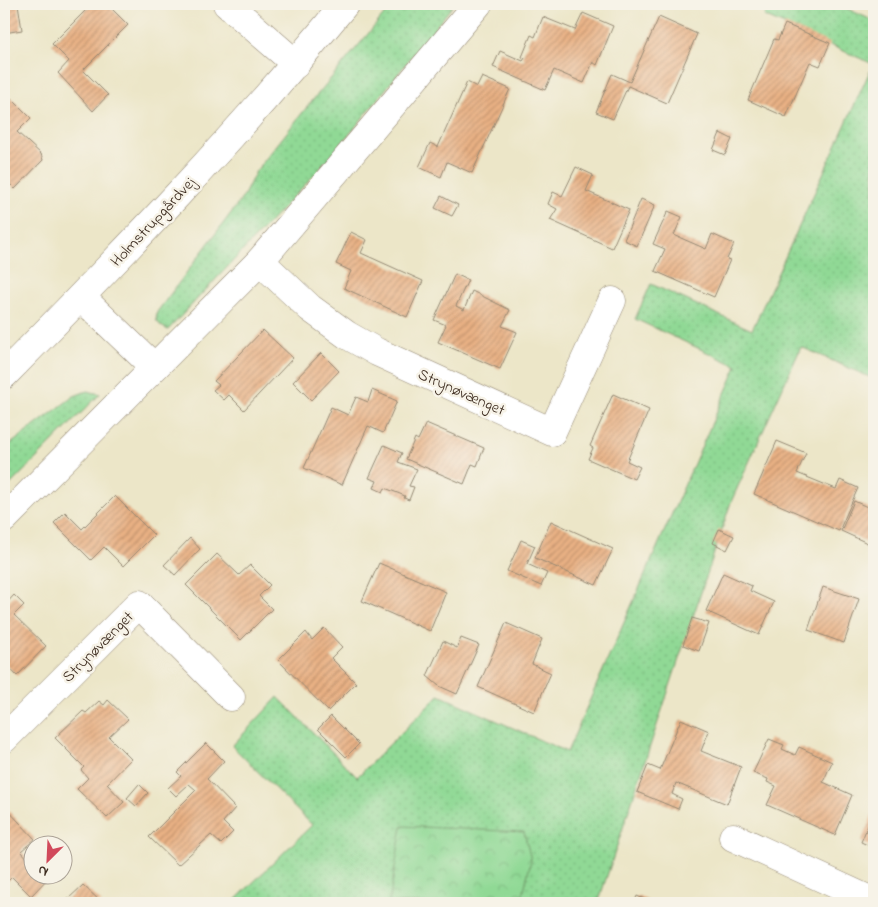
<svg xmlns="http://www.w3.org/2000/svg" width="878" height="907" viewBox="0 0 878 907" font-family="'Indie Flower',sans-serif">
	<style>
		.grass { fill: url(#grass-dots); stroke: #66825a }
		.park { fill: url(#park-crowns); stroke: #66825a }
		.building { fill: url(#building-hatch) }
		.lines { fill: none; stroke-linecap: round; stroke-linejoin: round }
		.minor-casing { stroke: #948873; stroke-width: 29 }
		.tertiary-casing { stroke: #948873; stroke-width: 29 }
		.minor { stroke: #fff; stroke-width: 28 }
		.tertiary { stroke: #fff; stroke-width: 28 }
		.labels { text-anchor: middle; stroke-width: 5; stroke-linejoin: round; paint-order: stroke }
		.street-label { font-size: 16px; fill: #3b2a1e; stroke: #f7f3e8 }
	</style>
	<defs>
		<pattern id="grass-dots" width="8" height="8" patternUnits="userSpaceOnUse" patternTransform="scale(1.25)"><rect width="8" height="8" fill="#90d995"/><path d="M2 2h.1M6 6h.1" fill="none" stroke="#7dba80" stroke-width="1.8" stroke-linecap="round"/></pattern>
		<pattern id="park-crowns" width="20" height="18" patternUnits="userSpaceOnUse" patternTransform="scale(1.25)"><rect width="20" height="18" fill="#90d995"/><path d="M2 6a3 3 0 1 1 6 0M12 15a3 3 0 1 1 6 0" fill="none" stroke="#7dba80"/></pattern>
		<pattern id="building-hatch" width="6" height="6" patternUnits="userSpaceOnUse" patternTransform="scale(1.25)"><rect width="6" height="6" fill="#e9b184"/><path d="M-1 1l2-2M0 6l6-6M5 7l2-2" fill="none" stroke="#be906b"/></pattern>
	</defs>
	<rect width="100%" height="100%" fill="#f7f3e8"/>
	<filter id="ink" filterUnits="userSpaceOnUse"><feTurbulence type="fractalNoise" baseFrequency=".02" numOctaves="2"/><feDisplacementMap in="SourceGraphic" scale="10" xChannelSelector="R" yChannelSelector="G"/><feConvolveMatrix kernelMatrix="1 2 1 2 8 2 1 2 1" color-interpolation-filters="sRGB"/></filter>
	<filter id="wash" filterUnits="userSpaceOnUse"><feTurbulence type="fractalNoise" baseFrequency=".0096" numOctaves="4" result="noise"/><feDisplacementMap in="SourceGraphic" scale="20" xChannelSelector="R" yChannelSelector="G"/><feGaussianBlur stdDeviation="1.12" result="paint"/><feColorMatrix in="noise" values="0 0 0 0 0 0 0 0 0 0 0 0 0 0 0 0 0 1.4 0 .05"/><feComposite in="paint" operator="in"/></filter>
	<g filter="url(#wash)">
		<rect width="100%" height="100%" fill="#ece6c8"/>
		<g class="grass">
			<path d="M393,4h61l-122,152 -164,174 -7,-4 -5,-6 1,-8 86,-115 13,-26 51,-64z"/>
			<path d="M770,4h67l37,17v358l-73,-32 -70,155 -133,401h-366l80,-78 -80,-79 46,-49 79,80 82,-82 128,57 170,-386 -102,-47 16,-35 101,46 121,-266 -109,-48z"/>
			<path d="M87,391l13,3 -96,97v-42l70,-53z"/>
		</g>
		<path class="park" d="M402,826l122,6 7,28 -10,43h-132z"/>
		<g id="blocks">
			<g class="building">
				<path d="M4,4h14l4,26 -18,3z"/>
				<path d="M92,4h15l21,21 -45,45 25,25 -15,16 -35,-38 11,-12 -17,-17z"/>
				<path d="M583,13l30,13 -16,39 -4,-3 -9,21 -30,-13 -9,20 -52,-23 7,-16 23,10 2,-3 -3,-1 9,-22 4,2 8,-20 32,13z"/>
				<path d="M659,17l38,17 -30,69 -39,-17 -15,33 -17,-7 16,-38 18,8z"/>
				<path d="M785,24l45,19 -10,23 -10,-4 -24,55 -38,-17 26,-61 4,1z"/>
				<path d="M482,77l28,12 -38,84 -25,-11 -6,15 -22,-10 11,-24 8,4 29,-65 10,5z"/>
				<path d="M11,98l20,20 -14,14 24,22 2,6 -28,29 -11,-11v-72z"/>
				<path d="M720,133l12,6 -7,16 -12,-5z"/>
				<path d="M576,167l17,8 -7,16 43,19 -17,38 -62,-28 7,-11 -9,-5 5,-12 9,4z"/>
				<path d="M441,196l17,9 -6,11 -17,-8z"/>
				<path d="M641,199l14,6 -18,41 -13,-6z"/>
				<path d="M668,211l14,6 -8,18 32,14 6,-15 22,10 -7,15 3,1 -16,37 -59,-26 10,-22 -12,-5z"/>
				<path d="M351,232l16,8 -6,13 62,28 -16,36 -63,-29 7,-17 -15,-7z"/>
				<path d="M455,274l13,6 -12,26 8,4 8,-19 38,19 -8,16 15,6 -17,37 -62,-27 8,-17 -12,-5z"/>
				<path d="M263,330l30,28 -49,52 -15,-15 -5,5 -11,-10 6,-5 -5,-4z"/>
				<path d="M321,353l18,18 -28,29 -18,-18z"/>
				<path d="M372,390l25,11 -14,32 -15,-7 -26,59 -38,-17 27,-61 17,8 8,-18 12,5z"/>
				<path d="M613,394l36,16 -22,51 13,6 -6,12 -46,-20 5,-11 -3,-2z"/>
				<path d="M426,423l58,25 -7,18 -5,-2 -8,20 -58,-25 9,-21 3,2z"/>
				<path d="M777,441l29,12 -9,20 39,16 4,-9 18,8 -19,43 -85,-37z"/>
				<path d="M384,445l18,8 -4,9 19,7 -8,17 5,1 -5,13 -5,-2 1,-2 -20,-8 -2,4 -9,-4 3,-7 -8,-3z"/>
				<path d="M115,496l39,39 -31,31 -19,-19 -13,13 -37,-37 11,-11 17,17z"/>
				<path d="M854,501l20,9 -5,11 5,3v22l-33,-15z"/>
				<path d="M551,521l62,28 -17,36 -61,-27z"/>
				<path d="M719,529l15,7 -7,14 -14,-7z"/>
				<path d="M190,538l10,11 -25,26 -11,-10z"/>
				<path d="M521,540l14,6 -8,18 20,9 -6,13 -34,-15z"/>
				<path d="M217,554l22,21 11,-10 20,20 -11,11 13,13 -31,31 -55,-55z"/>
				<path d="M379,563l67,29 -16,39 -68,-30z"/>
				<path d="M723,573l29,13 -2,5 24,11 -15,33 -53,-24z"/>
				<path d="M823,587l36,12 -15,44 -36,-13z"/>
				<path d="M14,595l10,10 -10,10 32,31 -29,30 -13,-14v-56z"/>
				<path d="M692,618l17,5 -10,28 -16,-6z"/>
				<path d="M506,623l36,16 -10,25 19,9 -17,39 -56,-25z"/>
				<path d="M324,628l18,19 -11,11 25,25 -28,28 -50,-51 28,-28 6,8z"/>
				<path d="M461,638l18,7 -22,49 -18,-8 -12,-10 16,-35 14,7z"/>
				<path d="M108,700l20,19 -19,18 22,22 -24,25 17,18 -17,16 -30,-29 11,-11 -7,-8 3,-3 -29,-29 28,-27 3,2 13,-12 5,4z"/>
				<path d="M331,716l28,28 -13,13 -28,-28z"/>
				<path d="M681,719l28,12 -8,20 40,16 -14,37 -51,-21 -4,11 10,5 -4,10 -41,-17 11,-27 12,5z"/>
				<path d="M769,739l15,6 -2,4 13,6 4,-8 33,15 -9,20 29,13 -17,40 -68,-30 9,-19 -9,-4 1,-3 -15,-6z"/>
				<path d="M206,743l18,18 -17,18 28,29 -12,14 10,10 -12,12 -10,-9 -33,30 -29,-28 47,-47 -7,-6 -13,12 -8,-8 13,-12 -4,-4z"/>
				<path d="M139,784l9,9 -12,13 -9,-8z"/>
				<path d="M4,806l31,33 -14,12 8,9 3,-3v17h20l-21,22 -19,-19 -8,8z"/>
				<path d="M874,811v37l-13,-6z"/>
				<path d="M83,885l19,18h-41l5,-5 1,2z"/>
				<path d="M637,896l17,7h-20z"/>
			</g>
		</g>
	</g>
	<g filter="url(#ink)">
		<use href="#blocks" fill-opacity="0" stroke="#948873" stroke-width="1"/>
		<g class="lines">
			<defs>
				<g id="minor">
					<path d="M227,4l69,60"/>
					<path d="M260,261l50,47 37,27 30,17 175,80 60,-131"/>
					<path d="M81,297l73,70"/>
					<path d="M4,519l256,-258 218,-257"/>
					<path d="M4,739l135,-135 92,93"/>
					<path d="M733,837l141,65"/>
				</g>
				<path id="tertiary" d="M4,375c118,-120 235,-241 341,-371"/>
			</defs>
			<use href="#minor" class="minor-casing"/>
			<use href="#tertiary" class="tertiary-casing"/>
			<use href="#minor" class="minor"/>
			<use href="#tertiary" class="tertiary"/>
		</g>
	</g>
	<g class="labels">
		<g class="street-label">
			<text transform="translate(152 221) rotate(-47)" y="6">Holmstrupgårdvej</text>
			<text transform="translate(462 391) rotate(24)" y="6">Strynøvænget</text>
			<text transform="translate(97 646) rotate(-45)" y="6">Strynøvænget</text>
		</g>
	</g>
	<rect width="878" height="907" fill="none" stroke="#f7f3e8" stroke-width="20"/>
	<g transform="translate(48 860) rotate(204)"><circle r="24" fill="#f7f3e8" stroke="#aca397"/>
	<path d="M0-4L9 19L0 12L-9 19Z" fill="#d1495b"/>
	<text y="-8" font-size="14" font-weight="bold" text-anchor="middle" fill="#3b2a1e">N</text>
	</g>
</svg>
